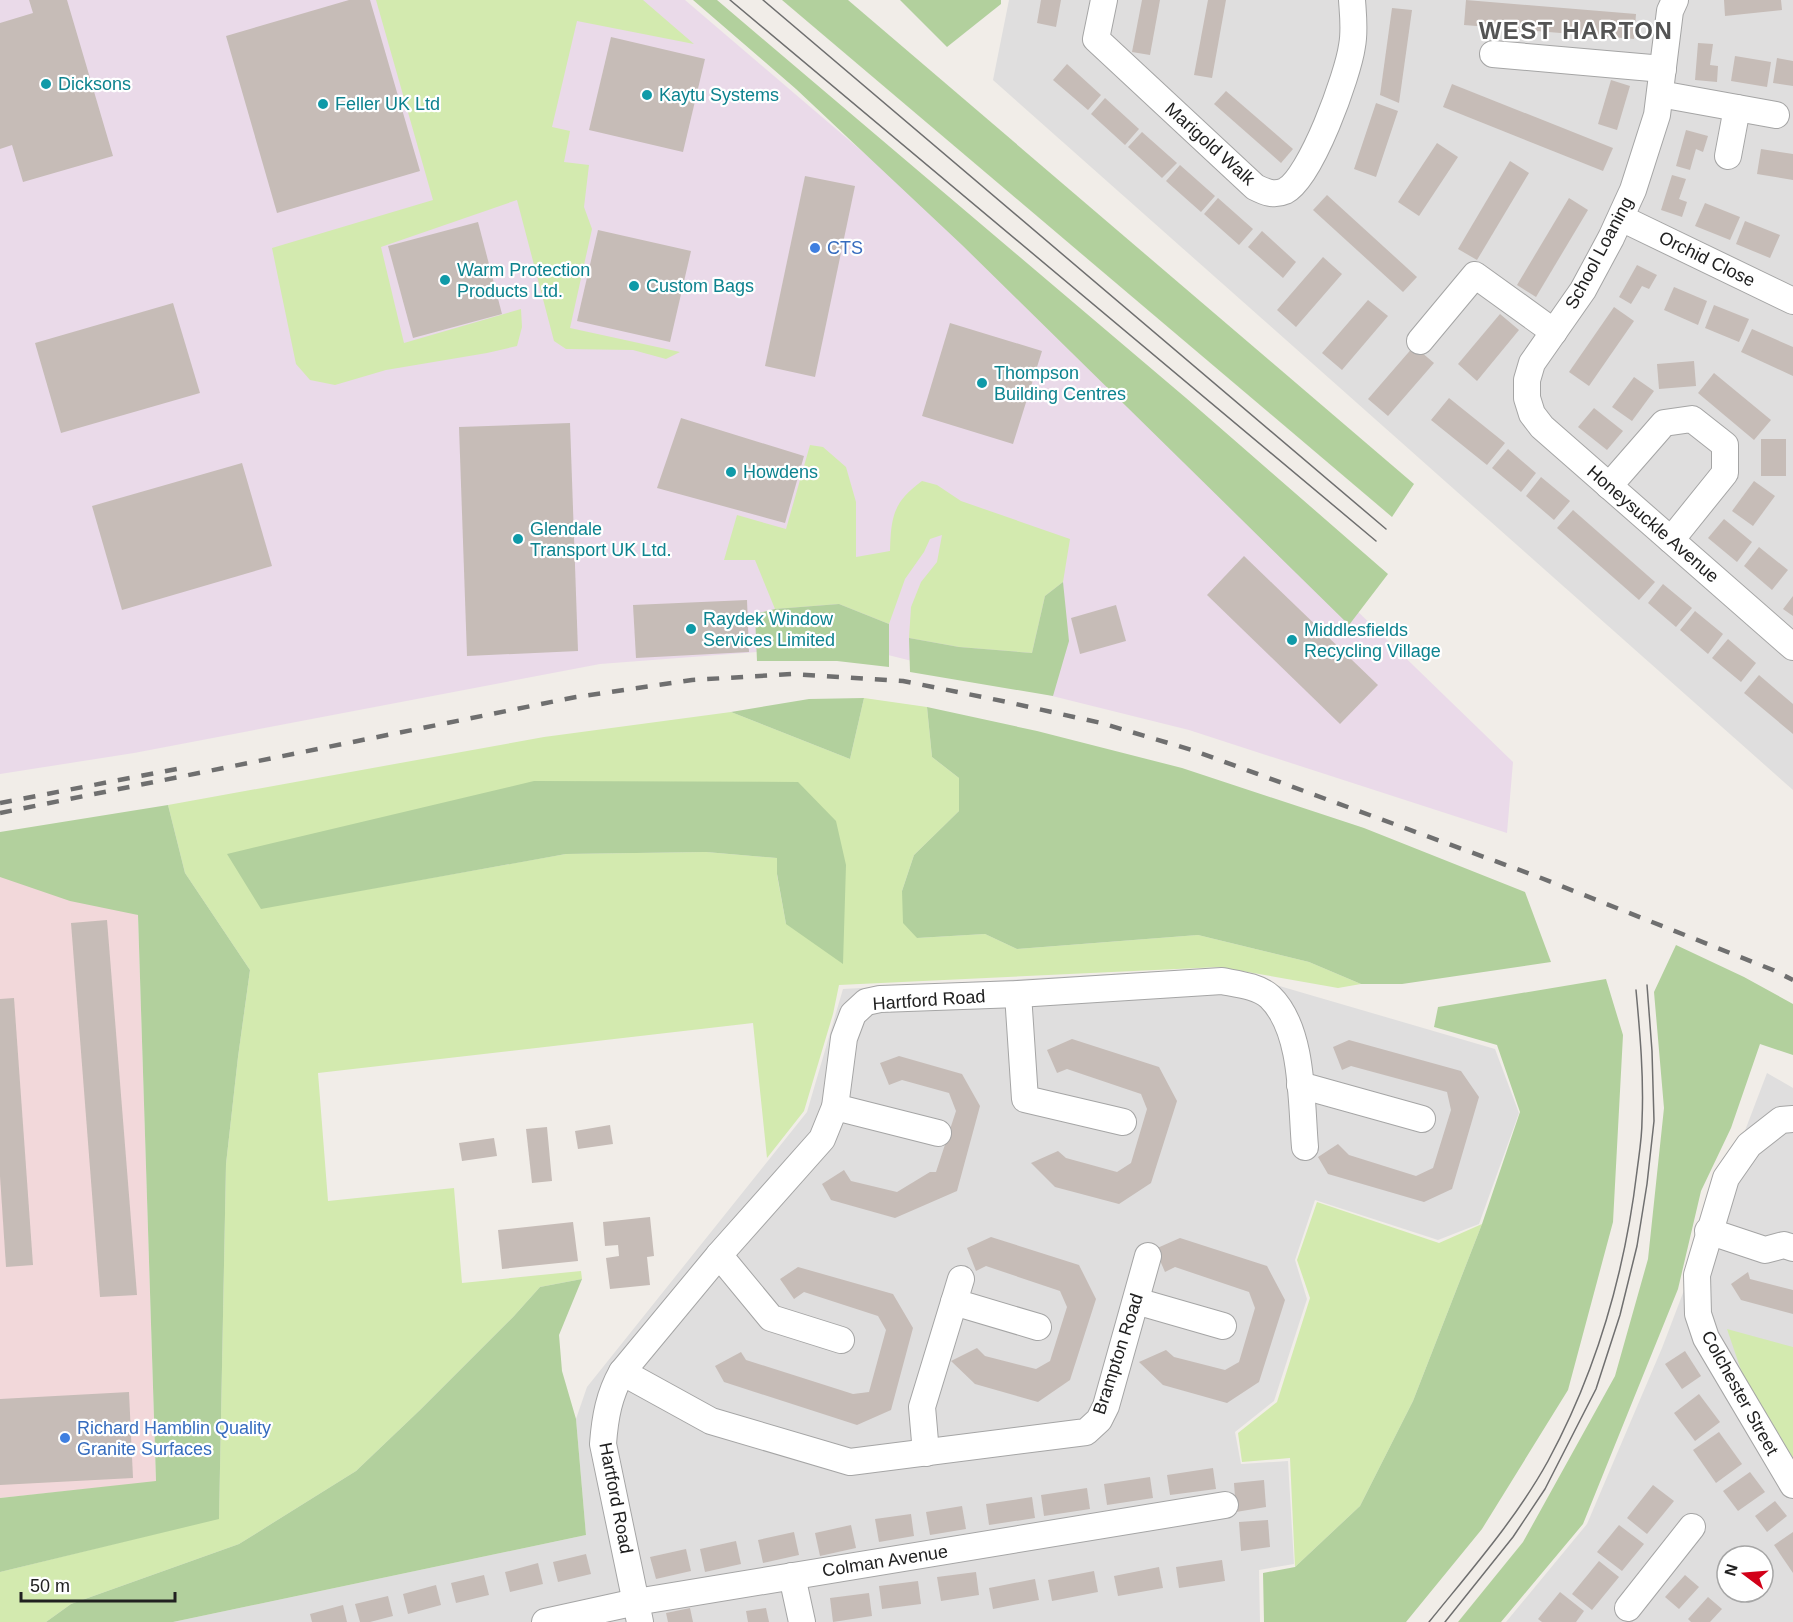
<svg xmlns="http://www.w3.org/2000/svg" width="1793" height="1622" viewBox="0 0 1793 1622" font-family="Helvetica,sans-serif">
	<style>
		.residential { fill: #dfdede; fill-rule: evenodd }
		.commercial { fill: #f2d8da }
		.industrial { fill: #eadae9 }
		.grass { fill: #d3eaaf; fill-rule: evenodd }
		.forest { fill: #b2d09d }
		.building { fill: #c6bcb7 }
		.lines { fill: none; stroke-linecap: round; stroke-linejoin: round }
		.street-casing { stroke: #a5a5a5; stroke-width: 28 }
		.street { stroke: #fff; stroke-width: 26 }
		.tram { stroke: #6f6f6f; stroke-width: 1.5 }
		.rail { stroke: #6f6f6f; stroke-width: 4.5; stroke-dasharray: 12 12; stroke-linecap: butt }
		.culture-dot { fill: #0f9aa8; stroke: #fff; stroke-width: 2 }
		.shop-dot { fill: #3f7fe0; stroke: #fff; stroke-width: 2 }
		.labels { text-anchor: middle; stroke-width: 4.5; stroke-linejoin: round; paint-order: stroke }
		.culture-label { font-size: 18px; fill: #0d838f; stroke: #fff; text-anchor: start }
		.street-label { font-size: 18px; fill: #212121; stroke: #fff }
		.shop-label { font-size: 18px; fill: #366cbe; stroke: #fff; text-anchor: start }
		.district-label { font-size: 24px; font-weight: bold; letter-spacing: 1.5px; fill: #545454; stroke: #fff }
	</style>
	<rect width="100%" height="100%" fill="#f1ede8"/>
	<g class="residential">
		<path d="M1009,0h784v790l-800,-710z"/>
		<path d="M1218,968l277,81 24,64 -40,111 -41,16 -123,-40 -20,60 12,39 -33,102 -39,31 6,32 47,-3 6,103 -35,6 1,52h-1087l413,-87 -10,-116 11,-32 220,-275 36,-123z"/>
		<path d="M1767,1073l26,15v534h-287l81,-98 75,-176zM1727,1556h36v36h-36z"/>
	</g>
	<path class="commercial" d="M0,850l138,65 18,567 -156,16z"/>
	<path class="industrial" d="M0,0h685l349,298 479,464 -6,71 -318,-103 -341,-85 -248,19 -466,89 -134,21z"/>
	<g class="grass">
		<path d="M376,0h267l51,44 -117,-23 -25,106 18,4 -6,31 25,3 -5,42 8,22 -22,99 110,24 -14,7 -33,-9 -67,-1 -12,-8 -37,-141 -136,47 23,96 117,-34 1,18 -5,19 -30,7 -101,17 -51,15 -25,-5 -14,-16 -24,-116 161,-48z"/>
		<path d="M810,445l13,2 23,20 10,35v55l34,-6c1,-34 3,-49 32,-70l15,4 24,16 109,38 -7,43 -18,14 -13,57 -73,-6 -50,-9 2,-31 10,-25 16,-20 5,-27 -12,4 -6,13 -19,27 -16,45 -50,-20 -64,5 -20,-49h-31l13,-45 49,14z"/>
		<path d="M864,698l63,9 5,50 27,21v33l-45,44 -12,36 15,47 68,-4 32,15 181,-14 111,27 52,22 -23,4 -119,-21 -380,18 -6,29 -29,97 -37,47 -14,-135 -435,50 10,128 126,-13 8,95 119,-12 1,8 -42,8 -26,29 -94,94 -64,61 -117,73 -168,60 -25,18h-46v-50l219,-54 7,-354 12,-107 12,-87 -65,-97 -17,-68 376,-68 187,-25 119,47zM798,782l-12,142 -9,-49v-17l-71,-6 -140,2 -305,54z"/>
		<path d="M1317,1202l122,41 43,-19 -69,177 -53,105 -65,61 -5,-109 -48,4 -4,-29 39,-31 33,-104 -13,-38z"/>
		<path d="M1727,1329l66,18v111l-51,-85z"/>
	</g>
	<g class="forest">
		<path d="M693,0h24l469,398 202,176 -39,51 -387,-380 -166,-156z"/>
		<path d="M782,0h66l566,484 -22,33z"/>
		<path d="M900,0h101v4l-54,43z"/>
		<path d="M1063,582l6,59 -16,55 -143,-24 -1,-34 50,9 73,6 13,-57z"/>
		<path d="M839,604l50,20v43l-52,-6h-80l-2,-47 20,-5z"/>
		<path d="M864,698l-14,61 -119,-47 78,-13z"/>
		<path d="M927,707l110,24 145,37 182,60 161,64 26,70 -149,22h-41l-52,-22 -111,-27 -181,14 -32,-15 -68,4 -14,-15 -1,-32 12,-36 45,-44v-33l-27,-21z"/>
		<path d="M534,781l264,1 38,39 10,44 -3,99 -57,-40 -9,-50v-16l-71,-6 -140,2 -305,55 -34,-55z"/>
		<path d="M168,805l17,68 65,97 -12,87 -12,107 -7,355 -219,53v-74l156,-17 -18,-566 -68,-14 -70,-24v-45z"/>
		<path d="M1676,945l68,32 49,27v51l-33,-11 -29,84 -30,63 -23,98 -95,235 -82,98h-43l65,-80 92,-166 33,-117 16,-151 -10,-116z"/>
		<path d="M1606,979l17,56 -10,187 -45,168 -86,139 -76,93h-142l-1,-49 32,-6 65,-61 53,-105 69,-177 38,-112 -23,-67 -63,-18 4,-20z"/>
		<path d="M582,1279l-23,56 3,36 14,48 10,116 -413,87h-127l25,-18 168,-60 117,-73 64,-61 94,-94 26,-29z"/>
	</g>
	<g class="building">
		<path d="M29,0h38l46,156 -90,26 -11,-37 -12,4v-126l33,-10z"/>
		<path d="M349,0h21l50,171 -143,42 -51,-177z"/>
		<path d="M1041,0h20l-5,27 -19,-4z"/>
		<path d="M1142,0h18l-10,55 -18,-3z"/>
		<path d="M1208,0h18l-14,78 -18,-3z"/>
		<path d="M1466,0l170,14 -2,25 -170,-14z"/>
		<path d="M1724,0h57l1,10 -57,6z"/>
		<path d="M1392,8l20,2 -13,93 -19,-8z"/>
		<path d="M611,37l94,22 -22,93 -94,-22z"/>
		<path d="M1698,43l15,1 -3,21 8,1 -1,16 -22,-2z"/>
		<path d="M1735,56l36,6 -4,25 -36,-6z"/>
		<path d="M1777,58l16,3v25l-20,-3z"/>
		<path d="M1067,64l34,31 -13,15 -35,-30z"/>
		<path d="M1611,80l19,6 -13,44 -19,-6z"/>
		<path d="M1452,84l161,64 -10,23 -160,-64z"/>
		<path d="M1226,91l67,58 -12,14 -67,-59z"/>
		<path d="M1105,98l34,31 -14,16 -34,-31z"/>
		<path d="M1376,103l22,8 -22,66 -22,-8z"/>
		<path d="M1686,130l22,6 -5,16 -7,-3 -6,21 -14,-4z"/>
		<path d="M1142,132l35,31 -15,15 -34,-31z"/>
		<path d="M1437,143l21,14 -39,59 -21,-14z"/>
		<path d="M1761,149l32,5v26l-36,-6z"/>
		<path d="M1510,161l19,12 -52,87 -19,-11z"/>
		<path d="M1180,165l35,31 -14,16 -35,-31z"/>
		<path d="M1672,175l14,4 -7,20 8,3 -5,15 -21,-7z"/>
		<path d="M805,176l50,10 -40,191 -50,-11z"/>
		<path d="M1327,195l90,82 -14,15 -90,-82z"/>
		<path d="M1218,198l35,31 -14,16 -35,-31z"/>
		<path d="M1569,198l19,12 -52,87 -19,-12z"/>
		<path d="M1705,203l35,14 -10,23 -35,-14z"/>
		<path d="M1745,221l35,14 -10,23 -34,-14z"/>
		<path d="M478,222l24,92 -89,24 -25,-92z"/>
		<path d="M598,230l93,21 -21,91 -93,-21z"/>
		<path d="M1262,231l34,31 -13,16 -35,-31z"/>
		<path d="M1323,257l19,17 -46,53 -19,-17z"/>
		<path d="M1637,265l20,10 -8,14 -7,-3 -11,18 -12,-7z"/>
		<path d="M1674,287l33,14 -9,24 -34,-15z"/>
		<path d="M1368,300l20,16 -46,54 -20,-17z"/>
		<path d="M173,303l27,90 -139,40 -26,-90z"/>
		<path d="M1714,305l35,14 -10,23 -34,-14z"/>
		<path d="M1614,307l20,14 -45,65 -20,-14z"/>
		<path d="M1500,314l19,16 -42,51 -19,-17z"/>
		<path d="M950,323l92,28 -29,93 -91,-28z"/>
		<path d="M1752,329l41,18v29l-52,-24z"/>
		<path d="M1414,346l20,17 -46,53 -20,-17z"/>
		<path d="M1694,361l2,25 -37,3 -2,-25z"/>
		<path d="M1714,373l57,47 -17,20 -56,-47z"/>
		<path d="M1634,377l20,14 -22,30 -20,-14z"/>
		<path d="M1449,398l56,45 -18,22 -56,-45z"/>
		<path d="M1594,408l29,23 -16,19 -29,-23z"/>
		<path d="M681,418l123,38 -19,67 -128,-35z"/>
		<path d="M570,423l8,228 -111,5 -8,-229z"/>
		<rect x="1761" y="439" width="25" height="37"/>
		<path d="M1508,449l28,24 -15,19 -29,-24z"/>
		<path d="M242,463l30,103 -150,44 -30,-104z"/>
		<path d="M1541,477l29,24 -16,19 -28,-24z"/>
		<path d="M1754,481l21,15 -22,30 -21,-15z"/>
		<path d="M1573,510l82,72 -16,18 -82,-72z"/>
		<path d="M1724,519l28,23 -15,20 -29,-24z"/>
		<path d="M1759,547l29,23 -16,20 -28,-24z"/>
		<path d="M1244,556l134,129 -38,39 -133,-129z"/>
		<path d="M1663,584l29,24 -16,19 -28,-24z"/>
		<path d="M1793,596v20l-10,-7z"/>
		<path d="M747,600l2,52 -113,6 -3,-53z"/>
		<path d="M1116,605l10,36 -46,13 -9,-36z"/>
		<path d="M1695,611l28,23 -15,20 -28,-24z"/>
		<path d="M1728,639l28,24 -15,19 -29,-24z"/>
		<path d="M1759,675l34,29v30l-49,-41z"/>
		<path d="M107,920l30,375 -37,2 -29,-374z"/>
		<path d="M14,998l19,267 -27,2 -6,-91v-177z"/>
		<path d="M1072,1039l87,28 18,34 -26,82 -32,21 -64,-17 -24,-24 27,-12 8,7 51,14 14,-9 16,-54 -6,-15 -74,-25 -10,4 -10,-23z"/>
		<path d="M1349,1040l112,31 18,26 -27,92 -28,13 -96,-28 -10,-17 20,-13 11,11 67,21 17,-8 18,-58 -4,-18 -96,-26 -9,4 -9,-23z"/>
		<path d="M899,1056l63,18 18,32 -23,85 -62,27 -64,-18 -9,-16 22,-14 7,11 46,11 33,-20h6l20,-61 -7,-18 -47,-13 -13,5 -9,-22z"/>
		<path d="M610,1125l3,19 -35,5 -3,-18z"/>
		<path d="M547,1127l5,54 -20,2 -6,-54z"/>
		<path d="M494,1138l3,18 -35,5 -3,-18z"/>
		<path d="M650,1217l4,39 -7,1 3,28 -40,4 -4,-31 13,-2 -1,-11 -13,1 -2,-24z"/>
		<path d="M573,1222l5,39 -76,8 -4,-39z"/>
		<path d="M991,1237l88,28 17,34 -26,81 -32,22 -63,-18 -24,-23 26,-13 8,8 51,13 14,-8 17,-54 -7,-16 -74,-25 -10,5 -9,-23z"/>
		<path d="M1180,1238l87,28 18,34 -26,82 -32,21 -64,-18 -24,-23 27,-12 8,7 51,13 14,-8 16,-54 -6,-16 -74,-25 -10,5 -10,-23z"/>
		<path d="M798,1267l95,27 20,34 -22,82 -34,15 -133,-43 -9,-16 26,-14 5,8 107,34 16,-2 17,-62 -8,-14 -74,-24 -10,7 -14,-20z"/>
		<path d="M1748,1272l2,7 43,11v24l-52,-14 -10,-16z"/>
		<path d="M1685,1351l16,25 -19,13 -17,-25z"/>
		<path d="M129,1392l4,86 -133,7v-86z"/>
		<path d="M1699,1394l21,28 -25,19 -21,-28z"/>
		<path d="M1719,1432l23,32 -26,19 -23,-33z"/>
		<path d="M1213,1468l3,21 -46,6 -3,-20z"/>
		<path d="M1750,1472l15,20 -27,19 -15,-20z"/>
		<path d="M1150,1477l3,21 -46,7 -3,-21z"/>
		<path d="M1264,1480l2,27 -30,5 -2,-29z"/>
		<path d="M1653,1485l21,16 -27,33 -20,-16z"/>
		<path d="M1087,1488l3,21 -46,7 -3,-21z"/>
		<path d="M1032,1497l3,21 -46,7 -3,-21z"/>
		<path d="M1775,1501l12,15 -20,16 -12,-16z"/>
		<path d="M962,1506l4,23 -36,6 -4,-23z"/>
		<path d="M911,1514l3,22 -35,6 -4,-23z"/>
		<path d="M1268,1520l2,27 -29,4 -2,-29z"/>
		<path d="M851,1525l5,23 -36,8 -5,-23z"/>
		<path d="M1619,1525l25,19 -22,27 -25,-19z"/>
		<path d="M794,1532l5,23 -36,8 -5,-23z"/>
		<path d="M1793,1532v41l-19,-28z"/>
		<path d="M736,1541l5,23 -36,8 -5,-23z"/>
		<path d="M686,1549l5,22 -35,8 -6,-22z"/>
		<path d="M586,1554l5,20 -33,8 -5,-20z"/>
		<path d="M1222,1560l3,21 -46,7 -3,-21z"/>
		<path d="M1599,1561l20,16 -27,33 -20,-16z"/>
		<path d="M538,1563l5,21 -33,8 -5,-20z"/>
		<path d="M1159,1567l4,21 -45,8 -4,-20z"/>
		<path d="M1094,1571l4,21 -46,9 -4,-21z"/>
		<path d="M976,1572l3,23 -38,6 -4,-24z"/>
		<path d="M484,1575l5,20 -33,8 -5,-20z"/>
		<path d="M1685,1575l14,12 -20,22 -14,-12z"/>
		<path d="M1035,1579l4,21 -46,9 -4,-21z"/>
		<path d="M918,1581l3,23 -39,5 -3,-23z"/>
		<path d="M436,1585l5,20 -33,9 -5,-20z"/>
		<path d="M1560,1592l24,19 -8,11h-34l-4,-3z"/>
		<path d="M869,1593l3,23 -39,6 -3,-24z"/>
		<path d="M388,1596l5,20 -23,6h-10l-5,-18z"/>
		<path d="M1708,1597l14,12 -12,13h-19l-3,-3z"/>
		<path d="M343,1605l4,17h-35l-2,-8z"/>
		<path d="M690,1608l3,14h-25l-2,-9z"/>
		<path d="M766,1608l3,14h-21l-2,-11z"/>
	</g>
	<g class="lines">
		<defs>
			<g id="street">
				<path d="M1104,0l-8,39 159,148c10,5 19,9 30,4 26,-13 63,-116 67,-145 3,-15 1,-31 0,-46"/>
				<path d="M1675,0l-5,11 -13,104 -24,75 -22,48 -28,52 -51,73 -5,17v18l5,16 10,13 251,220"/>
				<path d="M1493,54l170,15"/>
				<path d="M1660,94l116,21"/>
				<path d="M1728,156l9,-48"/>
				<path d="M1621,218l172,83"/>
				<path d="M1420,341l55,-66 79,57"/>
				<path d="M1609,486l55,-63 28,-4 33,26v28l-54,67"/>
				<path d="M1018,994l7,105 98,23"/>
				<path d="M1300,1085l122,34"/>
				<path d="M835,1107l103,26"/>
				<path d="M1793,1119l-12,1 -32,25 -23,33 -29,97 1,39 8,24 87,147"/>
				<path d="M1708,1231l57,19 19,-5 9,3"/>
				<path d="M719,1255l52,63 70,22"/>
				<path d="M1136,1301l87,25"/>
				<path d="M954,1302l84,25"/>
				<path d="M622,1372l89,49 139,41 236,-30 13,-12 7,-14 42,-150"/>
				<path d="M926,1453l-4,-46 39,-128"/>
				<path d="M792,1576l10,46"/>
				<path d="M1628,1608l64,-81"/>
				<path d="M545,1622l91,-20 589,-97"/>
				<path d="M640,1622l-37,-178c2,-27 6,-49 19,-72l97,-117 103,-116 13,-32 9,-69 9,-24 13,-12 14,-3 138,-5 204,-13c15,3 36,5 48,16 34,33 31,105 35,150"/>
			</g>
		</defs>
		<use href="#street" class="street-casing"/>
		<use href="#street" class="street"/>
		<g class="tram">
			<path d="M730,0l646,541"/>
			<path d="M763,0l623,529"/>
			<path d="M1429,1622c42,-52 87,-103 119,-161 48,-89 77,-190 89,-290 2,-16 5,-33 5,-50 2,-43 -2,-88 -6,-131"/>
			<path d="M1445,1622l68,-85 32,-48 51,-100 24,-74 17,-69 10,-62 7,-63 -2,-70 -5,-66"/>
		</g>
		<g class="rail">
			<path d="M0,803l187,-36"/>
			<path d="M0,813l576,-116 116,-17 100,-6 111,7 104,21 94,21 91,27 344,126 237,94 20,10"/>
		</g>
	</g>
	<g class="culture-dot">
		<circle cx="46" cy="84" r="6"/>
		<circle cx="647" cy="95" r="6"/>
		<circle cx="323" cy="104" r="6"/>
		<circle cx="445" cy="280" r="6"/>
		<circle cx="634" cy="286" r="6"/>
		<circle cx="982" cy="383" r="6"/>
		<circle cx="731" cy="472" r="6"/>
		<circle cx="518" cy="539" r="6"/>
		<circle cx="691" cy="629" r="6"/>
		<circle cx="1292" cy="640" r="6"/>
	</g>
	<g class="shop-dot">
		<circle cx="815" cy="248" r="6"/>
		<circle cx="65" cy="1438" r="6"/>
	</g>
	<g class="labels">
		<g class="culture-label">
			<text x="58" y="90">Dicksons</text>
			<text x="659" y="101">Kaytu Systems</text>
			<text x="335" y="110">Feller UK Ltd</text>
			<text x="457" y="276">Warm Protection<tspan x="457" dy="21">Products Ltd.</tspan></text>
			<text x="646" y="292">Custom Bags</text>
			<text x="994" y="379">Thompson<tspan x="994" dy="21">Building Centres</tspan></text>
			<text x="743" y="478">Howdens</text>
			<text x="530" y="535">Glendale<tspan x="530" dy="21">Transport UK Ltd.</tspan></text>
			<text x="703" y="625">Raydek Window<tspan x="703" dy="21">Services Limited</tspan></text>
			<text x="1304" y="636">Middlesfields<tspan x="1304" dy="21">Recycling Village</tspan></text>
		</g>
		<g class="street-label">
			<text transform="translate(1210 144) rotate(42)" y="6">Marigold Walk</text>
			<text transform="translate(1599 253) rotate(-62)" y="6">School Loaning</text>
			<text transform="translate(1707 259) rotate(26)" y="6">Orchid Close</text>
			<text transform="translate(1653 524) rotate(41)" y="6">Honeysuckle Avenue</text>
			<text transform="translate(929 1000) rotate(-4)" y="6">Hartford Road</text>
			<text transform="translate(1118 1354) rotate(-72)" y="6">Brampton Road</text>
			<text transform="translate(1740 1393) rotate(61)" y="6">Colchester Street</text>
			<text transform="translate(616 1498) rotate(79)" y="6">Hartford Road</text>
			<text transform="translate(885 1561) rotate(-9)" y="6">Colman Avenue</text>
		</g>
		<g class="shop-label">
			<text x="827" y="254">CTS</text>
			<text x="77" y="1434">Richard Hamblin Quality<tspan x="77" dy="21">Granite Surfaces</tspan></text>
		</g>
		<g class="district-label">
			<text x="1576" y="39">WEST HARTON</text>
		</g>
	</g>
	<g transform="translate(1745 1574) rotate(286)"><circle r="28" fill="#ffffff" stroke="#a6a6a6" stroke-width="1.5"/>
	<path d="M0-4.5L10 22L0 15L-10 22Z" fill="#d20119"/>
	<text y="-9" font-size="16" font-weight="bold" text-anchor="middle" fill="#212121">N</text>
	</g>
	<path d="M21 1592v9h154v-9" fill="none" stroke="#212121" stroke-width="3"/>
	<text x="30" y="1592" font-size="18" fill="#212121" stroke="#ffffff" stroke-width="4.5" paint-order="stroke">50 m</text>
</svg>
